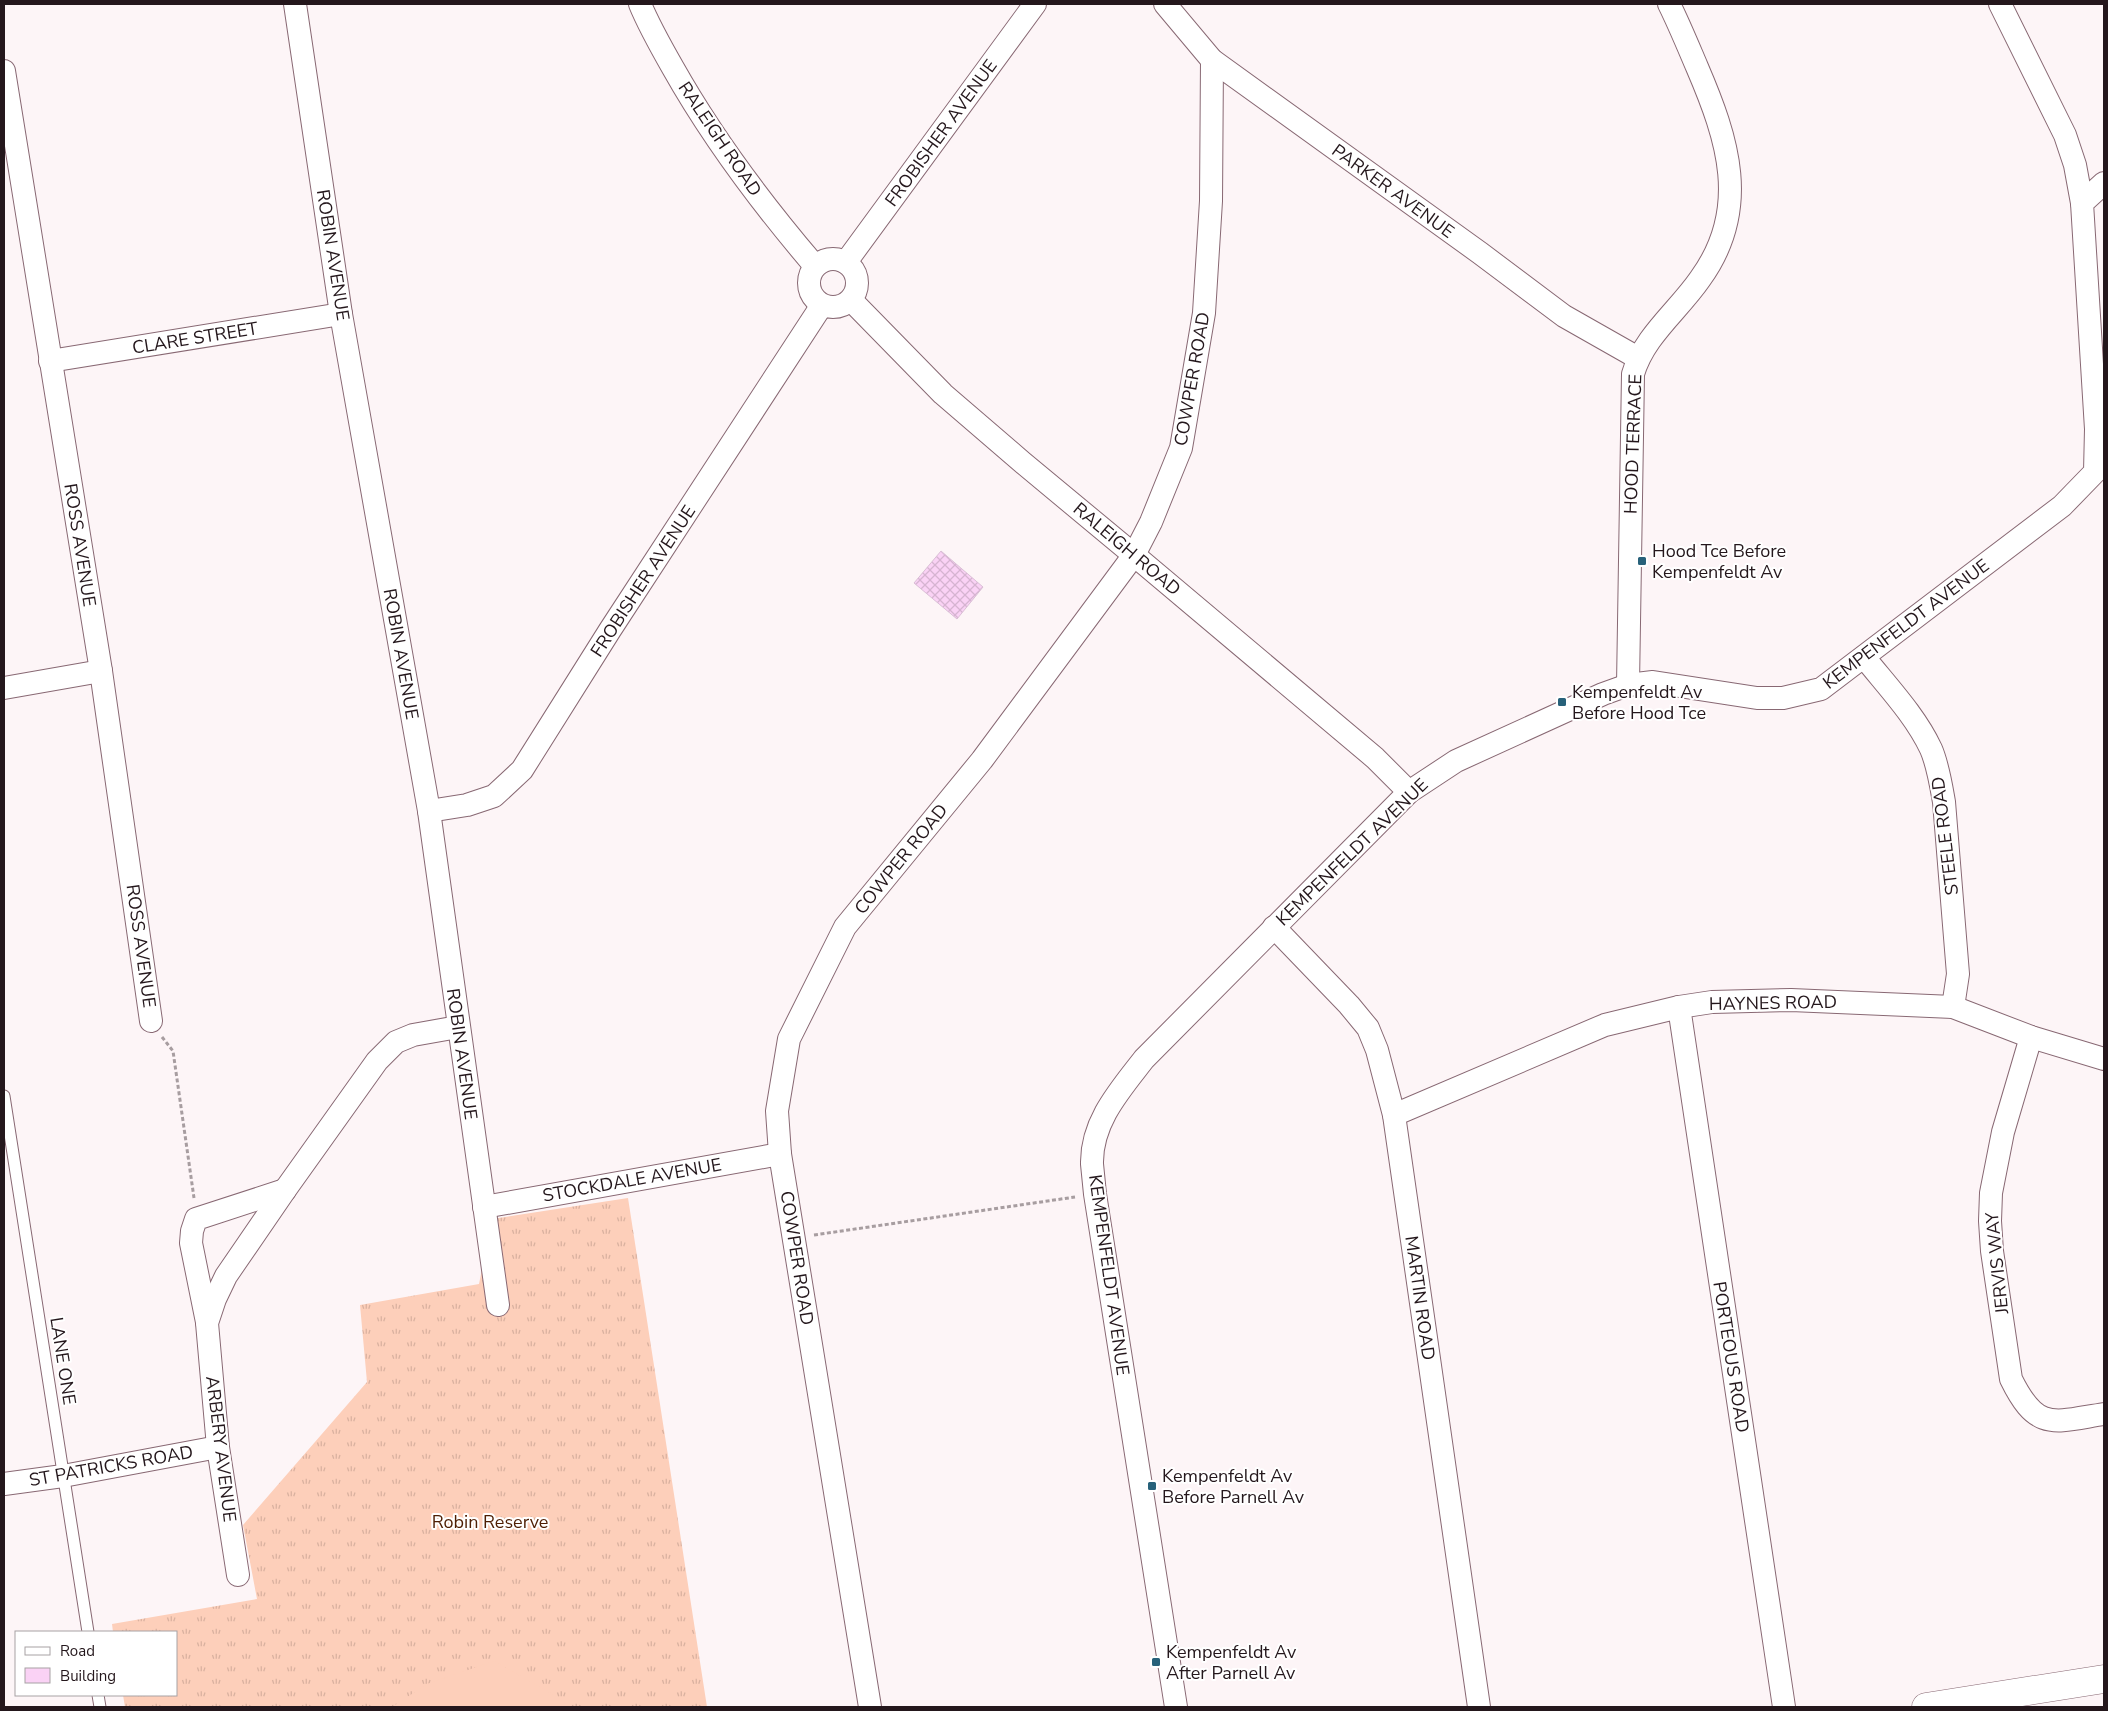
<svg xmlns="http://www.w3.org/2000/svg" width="2108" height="1711" viewBox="0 0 2108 1711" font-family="'Nunito Sans',sans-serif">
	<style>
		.grass { fill: url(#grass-tufts) }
		.garden { fill: #fdcfba }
		.building { fill: url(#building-cross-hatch); stroke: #dabfd6 }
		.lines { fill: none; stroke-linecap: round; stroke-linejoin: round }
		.service-casing { stroke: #886873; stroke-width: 13 }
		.minor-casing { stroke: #886873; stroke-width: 24 }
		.tertiary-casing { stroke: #886873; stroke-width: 29 }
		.path { stroke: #a79da0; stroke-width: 3; stroke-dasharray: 4 2.5; stroke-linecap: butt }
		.service { stroke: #fff; stroke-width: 11 }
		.minor { stroke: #fff; stroke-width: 22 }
		.tertiary { stroke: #fff; stroke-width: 28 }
		.poi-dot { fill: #27617a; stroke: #fff; stroke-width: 2 }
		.labels { text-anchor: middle; stroke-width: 4; stroke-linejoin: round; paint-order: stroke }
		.street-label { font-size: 18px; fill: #24171c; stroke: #fff }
		.poi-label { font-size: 18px; fill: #24171c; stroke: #fff; text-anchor: start }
		.park-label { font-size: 18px; fill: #4e1e03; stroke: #fff }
	</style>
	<defs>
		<pattern id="grass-tufts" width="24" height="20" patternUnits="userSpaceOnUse" patternTransform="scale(1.25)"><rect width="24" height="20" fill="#fdcfba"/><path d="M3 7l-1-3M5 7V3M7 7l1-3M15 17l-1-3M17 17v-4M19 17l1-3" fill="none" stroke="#d9b19f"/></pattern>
		<pattern id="building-cross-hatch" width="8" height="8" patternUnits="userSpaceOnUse" patternTransform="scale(1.25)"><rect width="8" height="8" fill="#fad2f5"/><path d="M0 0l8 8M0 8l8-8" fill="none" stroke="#d6b4d1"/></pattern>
	</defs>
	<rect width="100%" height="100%" fill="#fdf5f7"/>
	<path class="grass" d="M628,1198l79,509h-582l-2,-12h53v-63h-63l-1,-8 145,-25 -14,-74 124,-143 -7,-77 119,-21 13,-65z"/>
	<path class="garden" d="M494,1661l67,38 7,8h-176l35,-23z"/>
	<path class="building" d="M941,551l42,36 -26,32 -43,-36z"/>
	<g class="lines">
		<defs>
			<g id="service">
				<path d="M4,1096l84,536"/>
				<path d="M98,1695l2,12"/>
			</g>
			<g id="minor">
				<path d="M295,4l46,310 88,497 69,494"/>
				<path d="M640,4c9,22 21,43 33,64 40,71 89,136 142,198"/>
				<path d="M1165,4l47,56 268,193 84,63 74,42"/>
				<path d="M2000,4l65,131 10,30 7,38"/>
				<path d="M4,71l97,600 50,350"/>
				<circle cx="833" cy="283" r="24"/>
				<path d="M846,262l189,-258"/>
				<path d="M851,300l92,94 79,68 112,93 241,203 34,34"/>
				<path d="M50,361l291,-47"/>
				<path d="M1864,657c23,29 51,58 67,92 7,16 10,36 13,53l14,172 -5,33"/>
				<path d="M1628,685l5,-311c11,-38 45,-63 67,-95 51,-70 28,-140 -3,-212 -9,-21 -18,-43 -28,-63"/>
				<path d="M4,688l97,-17"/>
				<path d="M429,811l38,-6 27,-9 28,-26 88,-140 212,-325"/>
				<path d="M1274,927l75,78 19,23 9,22 17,65 85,592"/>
				<path d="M1679,1007l105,700"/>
				<path d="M2031,1037l-28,95 -12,61 -1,28 2,30 19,128c26,53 42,43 93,35"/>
				<path d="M1394,1115l211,-90 74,-18 33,-5 79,-2 162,7 78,30 73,22"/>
				<path d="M484,1207l296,-53"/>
				<path d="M207,1322l-16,-79 1,-12 4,-12 89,-29"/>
				<path d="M4,1484l59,-8 155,-29"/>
				<path d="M238,1575l-20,-128 -11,-124 8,-24 11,-23 59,-86 92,-129 19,-19 17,-7 45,-8"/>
				<path d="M870,1707l-90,-553 -3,-43 12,-72 56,-112 137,-167 152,-205 17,-33 30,-74 23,-135 7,-112 1,-141"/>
				<path d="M1176,1707l-81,-513c-1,-10 -2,-20 -3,-30 -1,-42 28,-74 52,-105l265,-267 47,-31 147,-67 25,-9 25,-3 104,16h26l38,-9 241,-183 33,-34 1,-43 -14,-226 22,-20"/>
			</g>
			<path id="tertiary" d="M1926,1707l178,-28"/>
		</defs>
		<use href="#service" class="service-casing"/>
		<use href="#minor" class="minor-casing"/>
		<use href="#tertiary" class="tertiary-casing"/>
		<g class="path">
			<path d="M162,1037l11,14 21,147"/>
			<path d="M814,1235l261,-38"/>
		</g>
		<use href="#service" class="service"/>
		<use href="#minor" class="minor"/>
		<use href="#tertiary" class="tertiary"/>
	</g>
	<g class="poi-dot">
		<rect x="1637" y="556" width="10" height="10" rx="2.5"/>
		<rect x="1557" y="697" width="10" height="10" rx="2.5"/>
		<rect x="1147" y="1481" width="10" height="10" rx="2.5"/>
		<rect x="1151" y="1657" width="10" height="10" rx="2.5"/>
	</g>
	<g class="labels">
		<g class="street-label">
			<text transform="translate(941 133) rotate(-54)" y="6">FROBISHER AVENUE</text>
			<text transform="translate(720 139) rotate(56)" y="6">RALEIGH ROAD</text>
			<text transform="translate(1393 191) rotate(36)" y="6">PARKER AVENUE</text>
			<text transform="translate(333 255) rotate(81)" y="6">ROBIN AVENUE</text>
			<text transform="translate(195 338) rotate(-9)" y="6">CLARE STREET</text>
			<text transform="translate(1192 379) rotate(-80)" y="6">COWPER ROAD</text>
			<text transform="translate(1633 444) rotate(-88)" y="6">HOOD TERRACE</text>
			<text transform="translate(80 545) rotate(81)" y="6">ROSS AVENUE</text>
			<text transform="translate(1127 549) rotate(40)" y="6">RALEIGH ROAD</text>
			<text transform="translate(643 581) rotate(-57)" y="6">FROBISHER AVENUE</text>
			<text transform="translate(1906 624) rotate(-37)" y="6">KEMPENFELDT AVENUE</text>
			<text transform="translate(401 654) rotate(80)" y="6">ROBIN AVENUE</text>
			<text transform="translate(1945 836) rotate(-97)" y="6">STEELE ROAD</text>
			<text transform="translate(1352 852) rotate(-44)" y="6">KEMPENFELDT AVENUE</text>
			<text transform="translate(901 859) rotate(-51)" y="6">COWPER ROAD</text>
			<text transform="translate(141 946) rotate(82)" y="6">ROSS AVENUE</text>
			<text transform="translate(1773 1003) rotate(-1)" y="6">HAYNES ROAD</text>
			<text transform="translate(462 1054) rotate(82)" y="6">ROBIN AVENUE</text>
			<text transform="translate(632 1180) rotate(-10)" y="6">STOCKDALE AVENUE</text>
			<text transform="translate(797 1258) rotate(81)" y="6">COWPER ROAD</text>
			<text transform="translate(1997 1263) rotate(-96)" y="6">JERVIS WAY</text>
			<text transform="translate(1109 1275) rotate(82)" y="6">KEMPENFELDT AVENUE</text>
			<text transform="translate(1420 1298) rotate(82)" y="6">MARTIN ROAD</text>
			<text transform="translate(1731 1357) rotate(81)" y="6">PORTEOUS ROAD</text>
			<text transform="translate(63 1361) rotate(81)" y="6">LANE ONE</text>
			<text transform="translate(221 1449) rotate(83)" y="6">ARBERY AVENUE</text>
			<text transform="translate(111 1466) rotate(-10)" y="6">ST PATRICKS ROAD</text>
		</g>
		<g class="poi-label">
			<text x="1652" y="557">Hood Tce Before<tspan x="1652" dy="21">Kempenfeldt Av</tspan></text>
			<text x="1572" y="698">Kempenfeldt Av<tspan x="1572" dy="21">Before Hood Tce</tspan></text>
			<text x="1162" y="1482">Kempenfeldt Av<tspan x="1162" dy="21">Before Parnell Av</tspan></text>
			<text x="1166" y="1658">Kempenfeldt Av<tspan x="1166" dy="21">After Parnell Av</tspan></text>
		</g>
		<g class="park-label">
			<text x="490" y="1528">Robin Reserve</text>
		</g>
	</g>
	<rect width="2108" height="1711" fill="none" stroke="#24171c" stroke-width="10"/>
	<rect x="15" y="1631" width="162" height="65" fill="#ffffff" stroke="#a7a2a4"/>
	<rect x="25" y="1647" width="25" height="8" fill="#ffffff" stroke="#a7a2a4"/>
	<text x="60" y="1656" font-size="15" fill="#24171c">Road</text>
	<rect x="25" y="1668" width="25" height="15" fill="#fad2f5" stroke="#a7a2a4"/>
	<text x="60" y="1681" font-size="15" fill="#24171c">Building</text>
</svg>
